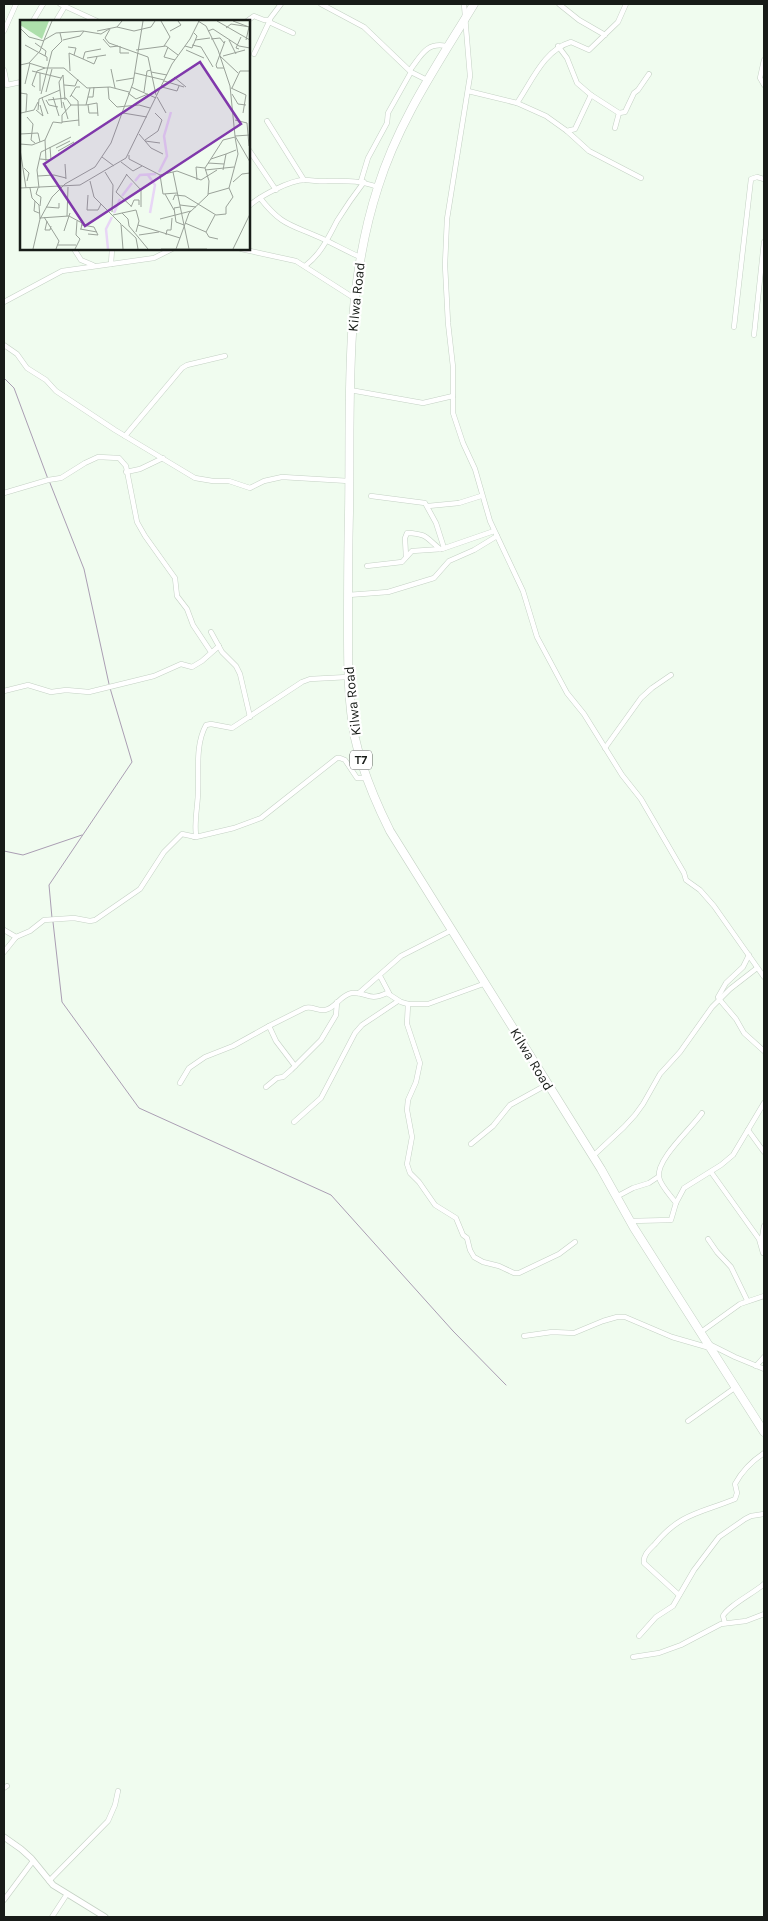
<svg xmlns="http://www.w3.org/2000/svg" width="768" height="1921" viewBox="0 0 768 1921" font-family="Karla,sans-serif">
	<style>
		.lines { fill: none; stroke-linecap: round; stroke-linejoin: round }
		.stream { stroke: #aa9eb3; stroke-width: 1 }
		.minor-casing { stroke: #c4d1c4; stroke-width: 5.5 }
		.tertiary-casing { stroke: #c4d1c4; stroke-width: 7 }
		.trunk-casing { stroke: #c4d1c4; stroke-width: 9 }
		.minor { stroke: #fff; stroke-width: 4.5 }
		.tertiary { stroke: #fff; stroke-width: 5.5 }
		.trunk { stroke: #fff; stroke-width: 8 }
		.labels { text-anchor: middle; stroke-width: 4.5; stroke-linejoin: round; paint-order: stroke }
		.shield { fill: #fff; stroke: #5d605d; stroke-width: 1 }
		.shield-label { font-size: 12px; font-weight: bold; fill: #181c18 }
		.street-label { font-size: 14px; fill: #181c18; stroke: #fff }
		.inset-river { fill: none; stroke: #e8d6f6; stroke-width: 2.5 }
		.inset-road { fill: none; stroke: #9aa299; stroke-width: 1 }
		.view { fill: #8038ab; fill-opacity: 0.15; stroke: #8038ab; stroke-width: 2.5 }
		.inset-edge { fill: none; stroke: #181c18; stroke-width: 2.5 }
	</style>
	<rect width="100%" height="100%" fill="#f0fcef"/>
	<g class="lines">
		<g class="stream">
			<path d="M4,378l10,10 34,91"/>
			<path d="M50,483l34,86 25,115"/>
			<path d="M4,851l19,4 59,-20"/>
			<path d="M52,918l-3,-33 83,-123 -22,-74"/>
			<path d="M53,922l9,80 77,106 192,87 122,136 53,54"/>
		</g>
		<defs>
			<g id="minor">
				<path d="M60,4l37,17"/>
				<path d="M321,4l43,23 47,45 16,8"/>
				<path d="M464,4l6,72 -23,143 -2,46 3,58 5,44v46l10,30 12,26 15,52 33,70 14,46 30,56 17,21 38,61 19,24 43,74 2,7 14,10 14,16 50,71"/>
				<path d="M559,4l20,16 26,15"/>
				<path d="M33,21l10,-17"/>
				<path d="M56,21l9,-15"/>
				<path d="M247,21l7,-5 10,4h5l12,-16"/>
				<path d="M269,22l24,11"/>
				<path d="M4,31l12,-27"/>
				<path d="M558,46l9,12 10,25 14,12 28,18 -4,15"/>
				<path d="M254,54l16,-34"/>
				<path d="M764,60l-4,18 4,7"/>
				<path d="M4,70l3,15 14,-3"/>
				<path d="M410,70c11,-14 16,-28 36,-24"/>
				<path d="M468,91l49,12 29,13 21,15 22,20 52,27"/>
				<path d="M517,103c15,-22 27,-53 54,-61l18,8 29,-28 8,-18"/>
				<path d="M619,113l6,-1 9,-19 4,-3 11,-16"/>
				<path d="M267,121l37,59"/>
				<path d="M567,131l8,-2 16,-34"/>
				<path d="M249,150l27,40"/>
				<path d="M361,181l7,-23 19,-35 1,-10 23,-41"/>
				<path d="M260,198c22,28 30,26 61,40 13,6 25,13 39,19"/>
				<path d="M249,206c11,-10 41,-26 56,-26 8,0 15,2 23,1 22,0 28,-1 50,6"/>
				<path d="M74,249l7,11 12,5"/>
				<path d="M241,249l55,12 58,37"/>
				<path d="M111,264l1,-15"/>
				<path d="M305,266c16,-12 23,-28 32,-45 8,-13 17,-26 27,-39"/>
				<path d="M4,302l58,-31 92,-13 18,-9"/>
				<path d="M734,327l17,-148 6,-2 7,2"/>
				<path d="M754,335l10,-93"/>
				<path d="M4,345l13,9 10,14 19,12 10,11 59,39 80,48 18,3h16l21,7 14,-7 18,-4 67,4"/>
				<path d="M350,390l73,13 30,-7"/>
				<path d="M125,436l57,-68 5,-3 38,-9"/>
				<path d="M126,472l14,-3 23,-11"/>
				<path d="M4,493l44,-13 13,-2 24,-15 13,-6 21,1 7,8 11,56 8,14 30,42 2,18 10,13 6,16 18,27"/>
				<path d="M371,496l54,7 11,20 8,25"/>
				<path d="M428,506l31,-3 22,-7"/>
				<path d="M406,557l-1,-19 2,-5c21,1 18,4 33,16"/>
				<path d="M367,566l35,-4 10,-11 30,-2 52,-18"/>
				<path d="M348,595l40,-3 46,-14 15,-17 25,-11 23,-14"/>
				<path d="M211,632l11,20 14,14 4,8 10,43"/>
				<path d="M4,691l24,-6 23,7 15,-2 23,2 65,-16 27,-12 11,3 10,-6 17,-15"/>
				<path d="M605,748l36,-50 11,-10 19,-13"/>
				<path d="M194,837l2,-2c-2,-15 2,-29 2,-44 1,-21 -3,-46 8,-66l5,-1 21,4 70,-46 8,-3 38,-2"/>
				<path d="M4,930l12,7"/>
				<path d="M4,952l12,-15 14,-6 14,-11 30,-2 16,3 5,-1 45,-31 24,-37 18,-18 14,3 38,-9 27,-10 76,-60h3l5,2 12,18h10"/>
				<path d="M380,976l9,17"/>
				<path d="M359,993l42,-37 51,-26"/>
				<path d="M718,997l8,-14 17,-16 6,-12"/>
				<path d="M719,999l17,20 8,14 20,18"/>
				<path d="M408,1004l-1,20 13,39 -4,19 -8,18 -1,10 5,27 -5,27 3,9 9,9 16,23 21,13 7,17 4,3 3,12 4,7 9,5 16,4 15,7h5l40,-19 16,-12"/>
				<path d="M269,1026l7,15 19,25"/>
				<path d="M180,1083l9,-15 16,-11 28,-11 36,-20 36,-18c7,-2 13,3 20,2 11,-2 15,-15 27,-17 17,-1 15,9 35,0l14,9 7,2h20l58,-21"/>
				<path d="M266,1087l11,-9 6,-1 8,-7 30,-30 15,-25 1,-13"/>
				<path d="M294,1122l27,-24 34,-65 7,-8 36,-24"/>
				<path d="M748,1130l16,22"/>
				<path d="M471,1144l22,-18 17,-21 38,-21"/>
				<path d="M593,1156l31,-29 11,-12 8,-11 17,-30 20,-22 32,-45 18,-18 27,-21"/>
				<path d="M711,1172l48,67 4,14"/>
				<path d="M618,1196l15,-8 16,-5 9,-6"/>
				<path d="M676,1203c-5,-7 -16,-18 -17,-26 -3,-18 33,-49 43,-64"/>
				<path d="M630,1221l41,-1 5,-17 8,-15 37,-23 12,-10 31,-52"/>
				<path d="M708,1239l9,13 14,15 16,33"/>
				<path d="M761,1244l3,-18"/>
				<path d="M701,1332l39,-28 24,-8"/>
				<path d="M524,1336l28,-4 22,1 29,-12 14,-4h8l47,20 38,11"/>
				<path d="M709,1344l26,13 29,12"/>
				<path d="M756,1366l8,-9"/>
				<path d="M688,1421l48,-34"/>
				<path d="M679,1595l-35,-32c-1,-8 5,-13 11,-19 25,-31 46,-31 80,-45l2,-6 -2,-9c7,-13 17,-23 29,-31"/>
				<path d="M725,1623l-2,-7c5,-10 31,-23 41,-32"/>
				<path d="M639,1636l17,-19 17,-11 21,-36 25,-33 26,-18 6,-3 13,-2"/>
				<path d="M633,1657l26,-4 22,-8 40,-21 25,-3 18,-7"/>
				<path d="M4,1788l3,-2"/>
				<path d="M49,1881l59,-60 7,-16 3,-14"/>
				<path d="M4,1900l29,-39"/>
				<path d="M52,1917l15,-23"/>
			</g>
			<path id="tertiary" d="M4,1837l17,12 10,9 22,27 52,32"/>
			<path id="trunk" d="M474,4c-36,60 -75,116 -96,183 -35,107 -27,216 -29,326 -1,39 -1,78 -1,117 0,36 0,72 7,108 7,32 20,63 35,93l211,338 33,59 130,204"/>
		</defs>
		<use href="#minor" class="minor-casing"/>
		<use href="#tertiary" class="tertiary-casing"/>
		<use href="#trunk" class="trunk-casing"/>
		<use href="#minor" class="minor"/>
		<use href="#tertiary" class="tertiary"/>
		<use href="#trunk" class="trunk"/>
	</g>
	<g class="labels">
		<rect class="shield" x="350" y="750.5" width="22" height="19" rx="4"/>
		<g class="shield-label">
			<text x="361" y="764">T7</text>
		</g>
		<g class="street-label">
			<text transform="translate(356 297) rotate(-84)" y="5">Kilwa Road</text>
			<text transform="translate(352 701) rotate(-96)" y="5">Kilwa Road</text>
			<text transform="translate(532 1059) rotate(59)" y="5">Kilwa Road</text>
		</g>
	</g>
	<g transform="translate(20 20)">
		<rect width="230" height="230" fill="#f0fcef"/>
		<path d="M0,1h29l-7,18 -22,-14z" fill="#addfab"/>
		<path class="inset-river" d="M139,152l8,-16 -3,-20 7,-24M128,155l7,10 -5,28M115,161l5,-6 16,-1M102,176l10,-13M94,193l6,-14M88,229l-2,-20 6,-12"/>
		<path class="inset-road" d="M141,1l9,16 -6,9M178,1l8,5 12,24 12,36 5,50 15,26M197,1l33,19M213,1l16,6 -3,13M97,7l17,4 17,-4 4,-6M0,8l9,9 15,4M206,8l5,-4 19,3M90,9l-5,9 4,5 39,14 8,38M77,11l20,-4 5,-6M150,11l11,-6 -3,-4M188,11l5,-2 26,17 11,2M83,19l7,8 8,-1M191,19l9,-1 4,5M24,20l8,-19M43,20l17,-4 4,-5M175,20l15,-2M209,20l7,14M15,23l11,8 -1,5M5,25l22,12v4M172,25l9,2 12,20M100,26v7h9M165,26l7,2 5,-12 -3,-3M48,27l8,1 -2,7M148,27l-4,10 11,3M219,29l-3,-1 5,-11M116,30l30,-4 12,9M166,30l18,8M200,36l18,17M203,36l22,-6M67,38l19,-3M63,39l11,5 3,-7M9,43l16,5h19l23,20 23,-1 19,5M0,45l9,-2 11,-12 4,-11 12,-7 27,-2 18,3 8,-5M204,48h-7l-1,-3 9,-24M91,49l4,19M12,51l29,7M50,51l-1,-18 14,6 2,-7 16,-3M131,52l16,3M20,53v18M115,53l29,7M43,55l2,25M154,57l12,10M96,61l18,-3M144,61l20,6M5,64l5,-21M44,65l11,1 3,-7M15,67l-3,-2 5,-14 8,-3M88,67l1,12 8,8 22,-2 11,3M111,67l25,11M142,67l15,4 2,-5M211,68l15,7 -3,18M212,68l8,-17h10M26,72l6,-23M124,72l3,-21 4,-1M0,73l7,1 -1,18M108,73l8,6 12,-5M21,74l11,-43 10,-10 -2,-8M212,74l6,10 8,1M51,75l7,6 1,25M33,77l6,19M50,77l6,-10h4M68,77h5l1,-10M137,77l9,16M22,78l6,16M26,80l3,5 9,2M28,80l18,-2 5,7M43,82l5,17M66,85l11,-2 1,13M68,85l1,8h9M42,88l-3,-26 4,-7M16,90l7,6 -3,-11M18,90l1,-11 21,-9M1,93l13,-3 4,-8M103,93l24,4M7,97l6,7 -2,16 4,3M215,100l12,3 2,23M42,102l17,-2M0,114l18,-1 2,9M119,114l12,14 12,6M215,116l15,-1M25,120l1,21M125,120l13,-9 4,-11 -7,-7M125,121l15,2M0,124l12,1 13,-5 8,-18 9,1v-8l9,-10h15l4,-17M36,128l14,-7M0,129l6,39M38,131l16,-9M109,135v4l31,16 17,-4 24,9 16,-10M82,137l12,9M20,139l11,1 -1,-13M191,139l15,-5M101,142l12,9 9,-5M188,143l16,1M45,144l1,15M4,148l5,5 -2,8M185,150l29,-3M203,150l3,-16 10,-4M85,152l8,13 -1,27M153,152l16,77M106,154l15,16v17M107,154l-11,18 15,14M140,155l3,19 14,-1M18,156l16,-1 12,3M177,160l-1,-13 9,1M70,161l4,16 27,27 2,25M213,162l9,-8 8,-1M0,168l60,-3 46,-27 46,-94 18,-25 9,-18M10,168l2,10 7,7 1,14M18,168l-2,6 5,3 -1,9M19,168l-2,-18 4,-18 30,-15M145,174l9,16M188,174l21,-6M68,175l-1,15h11l3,-6M153,180l2,-5 10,1 31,19 10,-1v-7l7,-10 -4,-9 9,-34 -3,-17M15,181l-1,10 5,2M160,185l16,2M26,187l13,1v-5M111,187l3,-7h5v5M160,187l-6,1 2,14 8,3M102,193l14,-3 3,11 -3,11M93,195l9,-2 6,6 1,7 19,23M47,196l1,-29M24,197l15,24 -3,8M20,198l29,-2 13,7 -1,6M140,199l31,-8M27,201l-2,9h5l1,-4M165,203l21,9 9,-17M62,205l12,2 4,8 -10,-1M102,205l14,13 2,11M118,205l42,13M60,209l17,3M44,211l6,-18M186,212l3,5 9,2M119,215l20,-3M146,215l1,-5h4l1,-12M38,225h18M13,229l7,-30 12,-22 13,-13 30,-17 16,-24 22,-60 10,-62M55,229l5,-10 -4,-4 1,-14M141,229h46M156,229l13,-36 19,-18 1,-14 -4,-13 18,-28 12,-3M213,229l17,-35"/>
		<path class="view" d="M180,42l41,62 -156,102 -41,-62z"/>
		<rect width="230" height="230" class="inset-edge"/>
	</g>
	<rect width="768" height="1921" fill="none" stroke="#181c18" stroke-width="10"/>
</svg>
